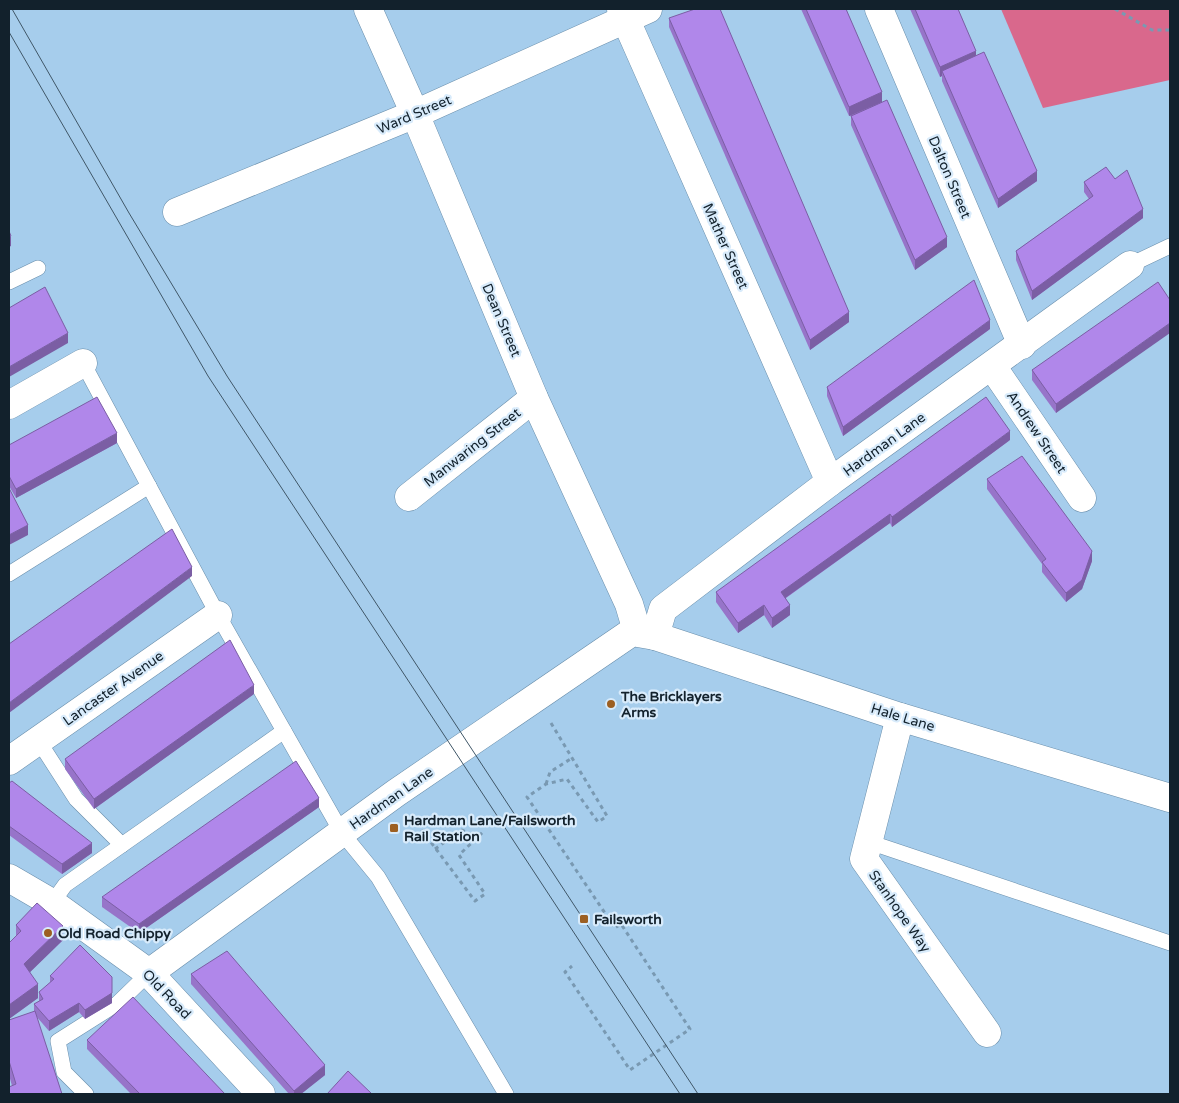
<svg xmlns="http://www.w3.org/2000/svg" width="1179" height="1103" viewBox="0 0 1179 1103" font-family="'Varela Round',sans-serif">
	<style>
		.forest { fill: #d9688c }
		.lines { fill: none; stroke-linecap: round; stroke-linejoin: round }
		.service-casing { stroke: #698eab; stroke-width: 16 }
		.minor-casing { stroke: #698eab; stroke-width: 29 }
		.tertiary-casing { stroke: #698eab; stroke-width: 29 }
		.path { stroke: #7999b2; stroke-width: 3; stroke-dasharray: 4 4; stroke-linecap: butt }
		.service { stroke: #fff; stroke-width: 15 }
		.minor { stroke: #fff; stroke-width: 28 }
		.tertiary { stroke: #fff; stroke-width: 28 }
		.tram { stroke: #405768; stroke-width: 1 }
		.wall { fill: #9774c9 }
		.shaded-wall { fill: #7b5ea4 }
		.building { fill: #b087ea; stroke: #7b5ea4 }
		.poi-dot { fill: #9c5f22; stroke: #d8ebfb; stroke-width: 2 }
		.labels { text-anchor: middle; stroke-width: 4.5; stroke-linejoin: round; paint-order: stroke }
		.street-label { font-size: 14px; fill: #12212c; stroke: #d8ebfb }
		.poi-label { font-size: 14px; font-weight: bold; fill: #12212c; stroke: #d8ebfb; text-anchor: start }
	</style>
	<rect width="100%" height="100%" fill="#a6cdec"/>
	<path class="forest" d="M1001,9h169v71l-127,28z"/>
	<g class="lines">
		<defs>
			<g id="service">
				<path d="M1130,265l40,-19"/>
				<path d="M9,282l29,-14"/>
				<path d="M83,363l135,252 124,218 36,44 128,217"/>
				<path d="M9,574l140,-88"/>
				<path d="M38,740l38,59 46,46"/>
				<path d="M869,842l301,101"/>
				<path d="M52,903l13,-18 219,-154"/>
				<path d="M86,1094l-22,-22 -6,-31 60,-38 31,-30"/>
			</g>
			<g id="minor">
				<path d="M368,9l47,105 119,284 95,206 8,27"/>
				<path d="M621,9l209,473"/>
				<path d="M879,9l143,336"/>
				<path d="M177,212l238,-98 233,-105"/>
				<path d="M992,366l90,132"/>
				<path d="M9,405l74,-42"/>
				<path d="M409,497l125,-99"/>
				<path d="M655,636l8,-27 167,-127 300,-217"/>
				<path d="M900,717l-36,142 123,174"/>
				<path d="M9,761l209,-146"/>
				<path d="M9,878l43,25 97,70 112,121"/>
			</g>
			<path id="tertiary" d="M149,973l247,-180 236,-161 23,4 245,81 270,81"/>
		</defs>
		<use href="#service" class="service-casing"/>
		<use href="#minor" class="minor-casing"/>
		<use href="#tertiary" class="tertiary-casing"/>
		<g class="path">
			<path d="M1115,9l37,21h18"/>
			<path d="M551,723l56,93 -9,6 -31,-43 -21,5 -19,13 88,131 6,-4 69,105 -60,41 -65,-98 7,-6"/>
			<path d="M546,784l4,-12 22,-14"/>
			<path d="M412,817l63,84 10,-7 -26,-39 25,-24"/>
			<path d="M435,849l27,-19 14,7"/>
		</g>
		<use href="#service" class="service"/>
		<use href="#minor" class="minor"/>
		<use href="#tertiary" class="tertiary"/>
		<g class="tram">
			<path d="M12,9l117,204 98,163 471,718"/>
			<path d="M9,32l199,344 472,718"/>
		</g>
	</g>
	<g class="wall">
		<path d="M801,9h45l36,93 65,145 -32,23 -64,-145v-9h-2z"/>
		<path d="M910,9h48l18,47 61,125 -39,27 -56,-127v-5l-2,1z"/>
		<path d="M669,18l180,304 -39,28 -141,-323z"/>
		<path d="M1115,179l28,39 -111,82 -16,-40v-9l73,-52 -5,-7v-10z"/>
		<path d="M1170,300l-114,113 -24,-33v-10z"/>
		<path d="M990,329l-147,107 -16,-40v-9z"/>
		<path d="M1010,440l-118,87 -2,-4 -104,75 4,17 -18,13 -8,-13 -26,18 -22,-31v-10z"/>
		<path d="M117,443l-101,55 -7,-12v-41z"/>
		<path d="M987,479l105,82 -10,28 -16,13 -24,-30v-8l-55,-75z"/>
		<path d="M254,694l-160,115 -29,-40v-10z"/>
		<path d="M9,783l83,70 -30,21 -53,-39z"/>
		<path d="M319,807l-180,126 -37,-26v-10z"/>
		<path d="M16,925l47,15 -33,32 8,26 -29,21v-76l7,-7z"/>
		<path d="M191,974l134,101 -24,19h-12l-98,-110z"/>
		<path d="M50,976l62,11v16l-27,16 -6,-7 -30,19 -13,-15 26,78 -50,-8 -3,-11v-55l25,-8v-8l5,-3v-9l11,-9z"/>
		<path d="M87,1040l138,54h-94l-44,-45z"/>
	</g>
	<g class="shaded-wall">
		<path d="M976,51v10l-34,10v5l-2,1v-10z"/>
		<path d="M882,92v10l-33,14v-9z"/>
		<path d="M1037,171v10l-39,27v-9z"/>
		<path d="M1143,209v9l-111,82v-9z"/>
		<path d="M11,236v10l-2,1v-10z"/>
		<path d="M947,237v10l-32,23v-10z"/>
		<path d="M849,312v10l-39,28v-10z"/>
		<path d="M990,320v9l-147,107v-9z"/>
		<path d="M1170,323v10l-114,80v-9z"/>
		<path d="M68,333v10l-59,34v-10z"/>
		<path d="M1010,431v9l-118,87v-10z"/>
		<path d="M117,433v10l-101,55v-9z"/>
		<path d="M890,514v9l-109,78v-9z"/>
		<path d="M28,525v10l-19,10v-10z"/>
		<path d="M1092,551v10l-10,28 -16,13v-9z"/>
		<path d="M192,567v9l-183,137v-10z"/>
		<path d="M764,605v10l-26,18v-10z"/>
		<path d="M790,605v10l-18,13v-10z"/>
		<path d="M254,685v9l-160,115v-10z"/>
		<path d="M319,798v9l-180,126v-9z"/>
		<path d="M92,843v10l-30,21v-10z"/>
		<path d="M63,926v14l-39,38v-14z"/>
		<path d="M112,977v26l-27,16v-9z"/>
		<path d="M38,984v14l-29,21v-14z"/>
		<path d="M79,1003v9l-30,19v-10z"/>
		<path d="M325,1065v10l-24,19h-7v-3z"/>
	</g>
	<g class="building">
		<path d="M695,9h25l129,303 -39,28 -141,-322z"/>
		<path d="M806,9h40l36,83 -33,15z"/>
		<path d="M915,9h43l18,42 -36,16z"/>
		<path d="M984,52l53,119 -39,28 -56,-128z"/>
		<path d="M887,100l60,137 -32,23 -64,-144z"/>
		<path d="M1106,167l9,12 12,-9 16,39 -111,82 -16,-40 77,-55 -9,-14z"/>
		<path d="M9,231l2,5 -2,1z"/>
		<path d="M974,280l16,40 -147,107 -16,-40z"/>
		<path d="M1158,282l12,18v23l-114,81 -24,-34z"/>
		<path d="M45,287l23,46 -59,34v-59z"/>
		<path d="M97,397l20,36 -101,56 -7,-13v-31z"/>
		<path d="M986,397l24,34 -118,86 -2,-3 -109,78 9,13 -18,13 -8,-13 -26,18 -22,-31z"/>
		<path d="M1022,456l70,95 -10,29 -16,13 -24,-31 4,-3 -59,-80z"/>
		<path d="M9,488l19,37 -19,10z"/>
		<path d="M172,529l20,38 -183,136v-59z"/>
		<path d="M230,640l24,45 -160,114 -29,-40z"/>
		<path d="M296,761l23,37 -180,126 -37,-27z"/>
		<path d="M12,781l80,62 -30,21 -53,-38v-43z"/>
		<path d="M37,903l26,23 -39,38 14,20 -29,21v-62l12,-12 -5,-6z"/>
		<path d="M80,945l32,32v16l-27,17 -6,-7 -30,18 -15,-17 9,-5 -4,-7 15,-13 -4,-3z"/>
		<path d="M227,951l98,114 -31,26 -103,-117z"/>
		<path d="M133,997l92,97h-85l-53,-54z"/>
		<path d="M35,1011l27,83h-53v-7l7,-3 -7,-23v-41z"/>
		<path d="M348,1071l24,23h-45z"/>
	</g>
	<g class="poi-dot">
		<circle cx="611" cy="704" r="5"/>
		<rect x="389" y="823" width="10" height="10" rx="2.5"/>
		<rect x="579" y="914" width="10" height="10" rx="2.5"/>
		<circle cx="48" cy="933" r="5"/>
	</g>
	<g class="labels">
		<g class="street-label">
			<text transform="translate(414 114) rotate(-23)" y="5">Ward Street</text>
			<text transform="translate(950 177) rotate(67)" y="5">Dalton Street</text>
			<text transform="translate(726 246) rotate(66)" y="5">Mather Street</text>
			<text transform="translate(502 320) rotate(67)" y="5">Dean Street</text>
			<text transform="translate(1037 432) rotate(56)" y="5">Andrew Street</text>
			<text transform="translate(884 444) rotate(-36)" y="5">Hardman Lane</text>
			<text transform="translate(472 447) rotate(-38)" y="5">Manwaring Street</text>
			<text transform="translate(113 688) rotate(-35)" y="5">Lancaster Avenue</text>
			<text transform="translate(903 717) rotate(17)" y="5">Hale Lane</text>
			<text transform="translate(391 798) rotate(-35)" y="5">Hardman Lane</text>
			<text transform="translate(900 911) rotate(55)" y="5">Stanhope Way</text>
			<text transform="translate(167 994) rotate(46)" y="5">Old Road</text>
		</g>
		<g class="poi-label">
			<text x="621" y="701">The Bricklayers<tspan x="621" dy="16">Arms</tspan></text>
			<text x="404" y="825">Hardman Lane/Failsworth<tspan x="404" dy="16">Rail Station</tspan></text>
			<text x="594" y="924">Failsworth</text>
			<text x="58" y="938">Old Road Chippy</text>
		</g>
	</g>
	<rect width="1179" height="1103" fill="none" stroke="#12212c" stroke-width="20"/>
</svg>
